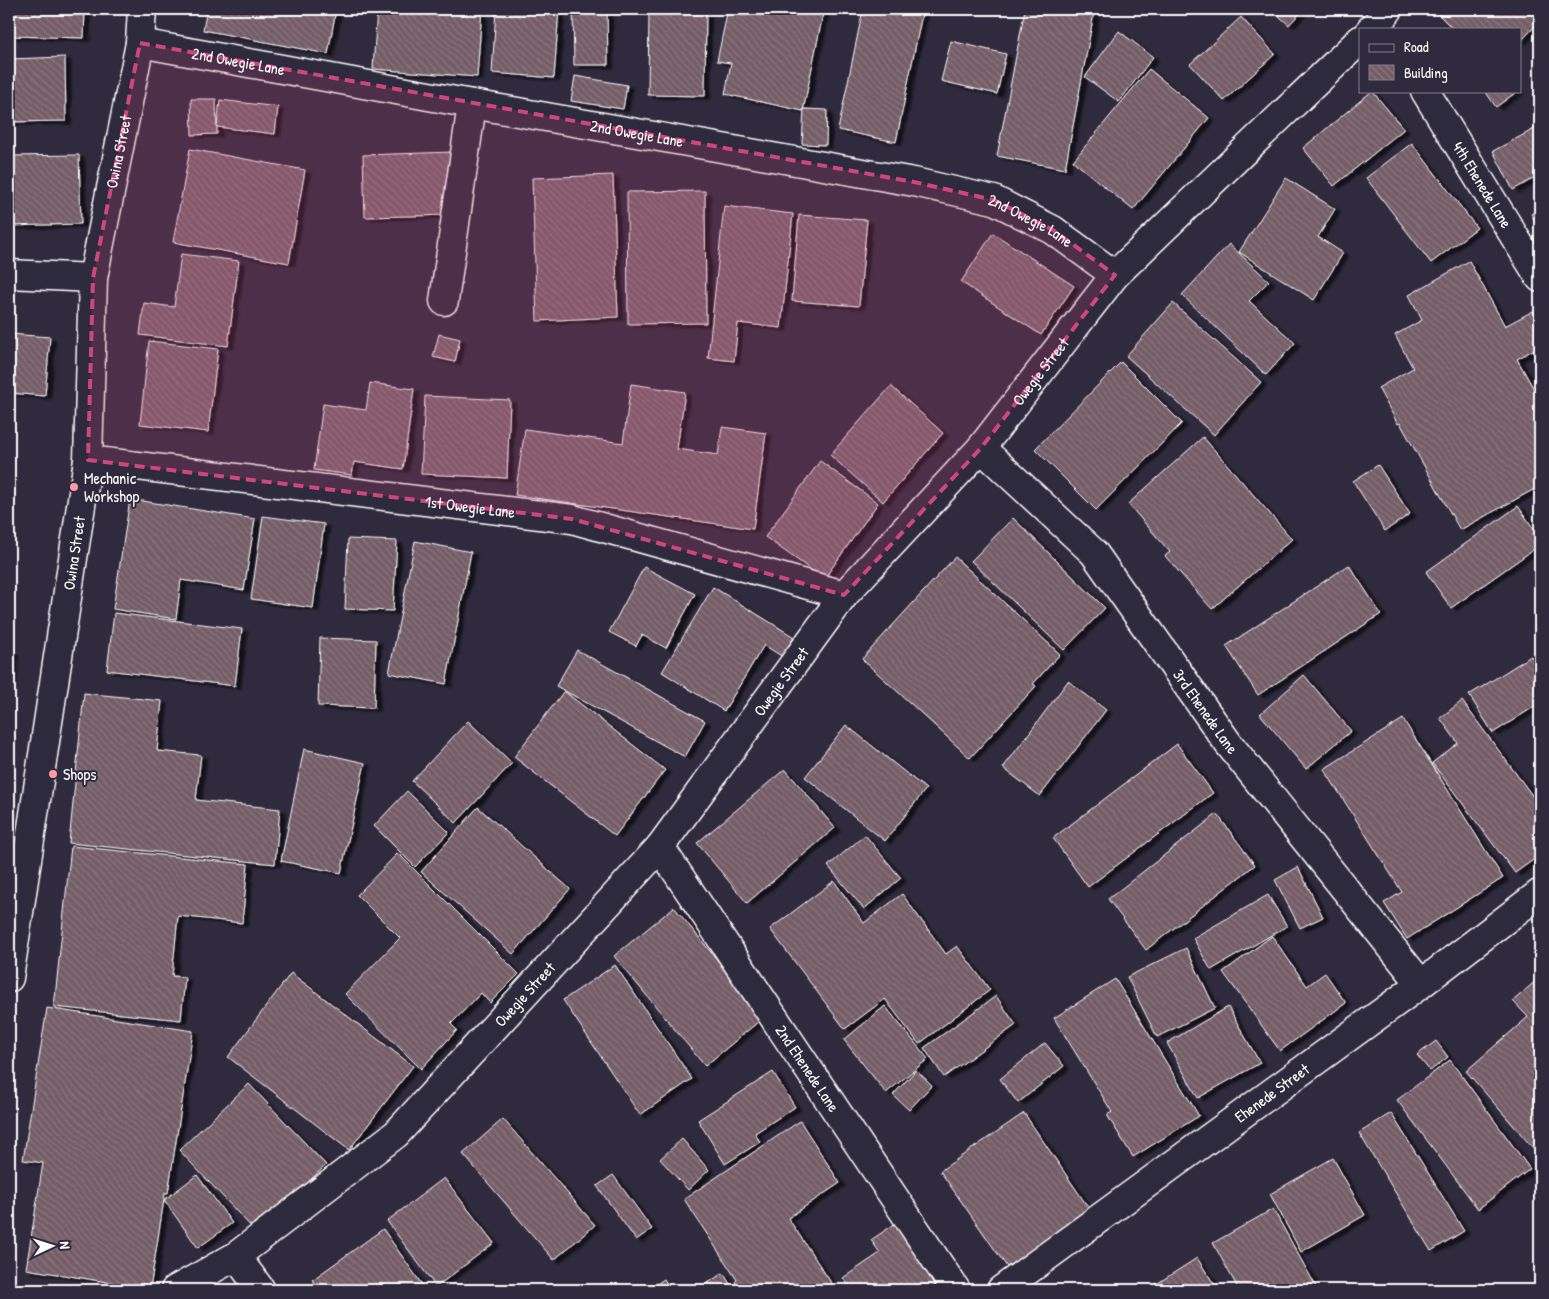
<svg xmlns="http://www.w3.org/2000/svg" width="1549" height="1299" viewBox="0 0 1549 1299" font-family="'Patrick Hand',sans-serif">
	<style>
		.building { fill: url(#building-back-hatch); stroke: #fff; filter: url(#shadow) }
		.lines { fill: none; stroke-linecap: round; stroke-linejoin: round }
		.minor-casing { stroke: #fff; stroke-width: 31 }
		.minor { stroke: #2f2a3d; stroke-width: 28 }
		.marked { fill: #ce467c; fill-opacity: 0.2; stroke: #ce467c; stroke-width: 4; stroke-dasharray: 10 6; stroke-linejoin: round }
		.poi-dot { fill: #ff9aa2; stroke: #2f2a3d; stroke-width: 2 }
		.labels { text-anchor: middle; stroke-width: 4; stroke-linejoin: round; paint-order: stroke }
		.street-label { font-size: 16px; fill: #fff; stroke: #2f2a3d }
		.poi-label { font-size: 16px; fill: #fff; stroke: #2f2a3d; text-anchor: start }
	</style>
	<defs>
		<pattern id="building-back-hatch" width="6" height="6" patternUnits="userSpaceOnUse" patternTransform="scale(1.25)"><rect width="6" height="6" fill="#755d67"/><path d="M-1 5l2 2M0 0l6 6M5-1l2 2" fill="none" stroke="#8a757e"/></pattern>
		<filter id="shadow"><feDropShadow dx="5.5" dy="3" stdDeviation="1" flood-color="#0009"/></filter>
	</defs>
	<rect width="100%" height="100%" fill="#2f2a3d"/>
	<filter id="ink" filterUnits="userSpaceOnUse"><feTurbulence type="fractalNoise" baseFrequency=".02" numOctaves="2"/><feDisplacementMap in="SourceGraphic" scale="10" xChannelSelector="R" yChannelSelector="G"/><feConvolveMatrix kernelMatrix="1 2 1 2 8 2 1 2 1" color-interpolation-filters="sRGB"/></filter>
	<g filter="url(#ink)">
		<g class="building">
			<path d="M9,9h76l-1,29 -75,-2z"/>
			<path d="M207,9h129l-8,45 -125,-24z"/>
			<path d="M377,9h105l-5,68 -104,-8z"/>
			<path d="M496,9h63l-5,69 -62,-5z"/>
			<path d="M573,9h34l1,56h-34z"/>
			<path d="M649,9h57l-1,87 -57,-1z"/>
			<path d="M728,9h96l-21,102 -78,-17 6,-31 -14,-2z"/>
			<path d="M863,9l31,5 2,-5h27l-27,133 -58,-12z"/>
			<path d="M1025,9h48l21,4 -29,156 -68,-13z"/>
			<path d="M1271,9h33l-15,16z"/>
			<path d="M1436,9h104v12l-20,21v-13h-67l-19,-19z"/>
			<path d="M1241,17l34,37 -51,47 -34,-37z"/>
			<path d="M1119,31l34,26 -34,45 -34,-25z"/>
			<path d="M951,41l55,13 -9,40 -56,-13z"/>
			<path d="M65,57l1,64 -57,1v-63z"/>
			<path d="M1149,69l60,49 -76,92 -60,-49z"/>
			<path d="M575,76l52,9 -4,24 -52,-8z"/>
			<path d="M1372,91l32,38 -70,57 -31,-38z"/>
			<path d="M1485,91h33l-22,16z"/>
			<path d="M191,99h25l1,35 -25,1z"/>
			<path d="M220,100l58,7 -3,27 -58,-7z"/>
			<path d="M804,109l23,1 -1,35 -24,-1z"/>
			<path d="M1540,126v49l-27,15 -20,-39z"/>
			<path d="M1412,143l65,85 -46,35 -65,-85z"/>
			<path d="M190,149l115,21 -16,93 -116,-21z"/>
			<path d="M453,152l1,63 -89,2 -2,-62z"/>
			<path d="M79,155l2,69 -72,2v-70z"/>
			<path d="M613,175l5,142 -81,4 -5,-143z"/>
			<path d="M1286,178l49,31 -17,28 25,16 -29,47 -75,-48z"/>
			<path d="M705,191l1,132 -78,1 -1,-132z"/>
			<path d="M724,206l69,8 -12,114 -43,-5 -4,38 -26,-3z"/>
			<path d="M1540,208v23l-9,-17z"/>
			<path d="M799,215l68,5 -8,86 -67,-5z"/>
			<path d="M993,233l81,53 -33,49 -80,-53z"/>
			<path d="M1229,244l40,37 -20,20 46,42 -29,32 -84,-80z"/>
			<path d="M181,254l58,7 -11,85 -88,-11 4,-32 30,4z"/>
			<path d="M1469,261l36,65 28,-15 7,13v22l-23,13 23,41v86l-80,44 -60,-107 -2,1 -20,-36 35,-20 -18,-33 27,-15 -13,-25z"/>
			<path d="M1173,303l88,79 -47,53 -88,-79z"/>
			<path d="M9,334l41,3 -5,59 -36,-3z"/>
			<path d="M439,334l21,5 -5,23 -22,-5z"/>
			<path d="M149,341l69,8 -10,83 -68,-8z"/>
			<path d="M1121,362l61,61 -86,87 -61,-61z"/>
			<path d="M370,383l44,6 -11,80 -49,-7 -2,13 -38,-5 9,-66 43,6z"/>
			<path d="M631,384l54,8 -8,57 41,6 4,-28 44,6 -13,96 -238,-34 10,-66 98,14z"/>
			<path d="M891,386l52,47 -60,69 -53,-47z"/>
			<path d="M425,396l85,4 -3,78 -86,-4z"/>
			<path d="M1203,437l89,102 -80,70 -47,-53 5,-4 -42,-48z"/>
			<path d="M820,461l58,42 -54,76 -59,-42z"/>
			<path d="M1378,465l32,49 -25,17 -32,-50z"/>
			<path d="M130,499l125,20 -11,71 -63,-10 -5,39 -63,-10z"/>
			<path d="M1518,506l22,32v7l-89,63 -25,-36z"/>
			<path d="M263,516l61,8 -11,84 -62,-9z"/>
			<path d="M1013,518l92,90 -41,42 -93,-89z"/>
			<path d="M348,539l49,2 -4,70 -48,-2z"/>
			<path d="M415,541l56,11 -25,132 -57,-11z"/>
			<path d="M955,557l105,97 -27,30 3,2 -66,72 -108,-99z"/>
			<path d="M1349,565l32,49 -123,81 -32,-49z"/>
			<path d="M644,567l51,27 -29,54 -24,-13 -6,11 -27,-14z"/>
			<path d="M713,587l81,50 -11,20 -19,-12 -40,66 -62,-39z"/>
			<path d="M114,613l128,16 -7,57 -128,-16z"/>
			<path d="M320,638l56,2 -2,68 -56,-2z"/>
			<path d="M577,650l128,71 -20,36 -129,-71z"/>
			<path d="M9,652h4l-4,39z"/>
			<path d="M1531,656l9,15v32l-47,30 -24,-38z"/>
			<path d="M1304,675l47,56 -45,38 -46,-55z"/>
			<path d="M1068,681l38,29 -66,86 -37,-28z"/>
			<path d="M564,691l101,79 -50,66 -101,-79z"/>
			<path d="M84,693l78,8 -5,50 44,4 -5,45 84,9 -5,55 -206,-21z"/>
			<path d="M1462,701l78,105v49l-25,18 -83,-110 26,-20 -18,-25z"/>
			<path d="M1403,719l100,159 -96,61 -23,-36 18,-11 -78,-123z"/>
			<path d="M468,721l44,42 -56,60 -44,-42z"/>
			<path d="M846,725l80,64 -41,52 -80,-64z"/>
			<path d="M1177,744l36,49 -125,94 -35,-49z"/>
			<path d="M304,749l61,14 -24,110 -60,-12z"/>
			<path d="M785,769l50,59 -88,75 -50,-60z"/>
			<path d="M407,791l42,41 -34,35 -41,-41z"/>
			<path d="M478,807l92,82 -57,65 -92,-82z"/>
			<path d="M1217,814l38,51 -109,85 -38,-51z"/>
			<path d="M865,835l36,43 -37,31 -36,-43z"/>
			<path d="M71,846l177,18 -6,59 -64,-7 -6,60 13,1 -4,43 -127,-13z"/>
			<path d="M398,853l121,121 -29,29 -9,-10 -30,31 6,6 -36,39 -76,-75 55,-56 -43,-43z"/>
			<path d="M1298,867l25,50 -23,11 -25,-48z"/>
			<path d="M834,881l30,42 38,-29 44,60 11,-8 33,44 -71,54 -34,-45 -40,30 -75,-100z"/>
			<path d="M1268,895l19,31 -76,44 -18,-32z"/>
			<path d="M674,907l90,110 -59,49 -91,-110z"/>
			<path d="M1272,936l35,50 18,-13 21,30 -66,48 -57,-79z"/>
			<path d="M1186,948l29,60 -58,29 -30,-60z"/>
			<path d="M615,965l77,114 -52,36 -77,-115z"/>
			<path d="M291,973l122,93 -64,84 -121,-93z"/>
			<path d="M1540,977v179l-74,-85 62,-54 -15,-16z"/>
			<path d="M1115,979l84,137 -66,41 -26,-42 5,-3 -58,-94z"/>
			<path d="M996,996l20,29 -72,52 -20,-29z"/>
			<path d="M885,1006l43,53 -42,34 -42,-53z"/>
			<path d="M1228,1007l32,56 -62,35 -31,-55z"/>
			<path d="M47,1008l146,23 -25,162h-3l-15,96 -124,-20 17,-106 -20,-3z"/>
			<path d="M1436,1041l12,16 -18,14 -13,-16z"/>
			<path d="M1045,1043l19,23 -46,37 -18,-24z"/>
			<path d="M1450,1060l80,109 -52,40 -81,-109z"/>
			<path d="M916,1070l16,15 -23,25 -16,-15z"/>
			<path d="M773,1072l22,35 -40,26 5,9 -35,22 -27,-44z"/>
			<path d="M249,1084l77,81 -70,67 -77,-82z"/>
			<path d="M1024,1113l66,97 -83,57 -67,-96z"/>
			<path d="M1391,1113l73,118 -33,20 -72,-118z"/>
			<path d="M503,1119l92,106 -41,35 -91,-106z"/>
			<path d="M800,1121l40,62 -52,35 48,72h-95l-6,-8 2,-2 -53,-81z"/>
			<path d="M682,1139l27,31 -21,20 -28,-31z"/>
			<path d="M1333,1158l32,57 -64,37 -31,-58z"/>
			<path d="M197,1175l35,48 -34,25 -34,-48z"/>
			<path d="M613,1175l39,54 -16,11 -39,-54z"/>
			<path d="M444,1178l50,65 -58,44 -49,-66z"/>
			<path d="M1273,1209l45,81h-79l-26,-47z"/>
			<path d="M902,1219l47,71h-100l2,-1 -8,-11 37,-25 -9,-13z"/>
			<path d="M383,1229l40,57 -7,4h-96l-8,-10z"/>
			<path d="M1197,1258l21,32h-71z"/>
			<path d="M723,1273l11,17h-37z"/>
			<path d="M664,1279l7,11h-23z"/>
		</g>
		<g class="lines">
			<defs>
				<g id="minor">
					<path d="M1371,29l10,-9 8,-11"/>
					<path id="s1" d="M140,43l332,61 442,78 80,18 59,30 62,45"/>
					<path id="s2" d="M1425,91l115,187"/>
					<path d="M9,274l84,4"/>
					<path d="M444,301l28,-197"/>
					<path id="s3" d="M981,448l113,105 134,190 193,241"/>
					<path id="s4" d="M88,460l484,59 272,76"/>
					<path id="s5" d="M660,847l296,443"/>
					<path id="s6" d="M9,978l79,-518 5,-182 47,-235 2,-34"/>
					<path d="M236,1256l25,34"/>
					<path id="s7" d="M175,1290l61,-34 160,-122 264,-287 184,-252 137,-147 134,-173 245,-235"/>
					<path id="s8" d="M1001,1290l420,-306 119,-91"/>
				</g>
			</defs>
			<use href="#minor" class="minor-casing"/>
			<use href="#minor" class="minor"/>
		</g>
	</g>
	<path class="marked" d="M140,43l774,139 80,18 59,30 62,45 -134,173 -137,147 -272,-76 -484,-59 5,-182z"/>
	<g class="poi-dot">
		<circle cx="74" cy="487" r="5"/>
		<circle cx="53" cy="774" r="5"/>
	</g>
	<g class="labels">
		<g class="street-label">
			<text dy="6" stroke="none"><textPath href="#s1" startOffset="100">2nd Owegie Lane</textPath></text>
			<text dy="6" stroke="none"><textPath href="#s1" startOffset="505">2nd Owegie Lane</textPath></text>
			<text dy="6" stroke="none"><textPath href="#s6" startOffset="835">Owina Street</textPath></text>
			<text dy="6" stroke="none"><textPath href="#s2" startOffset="110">4th Ehenede Lane</textPath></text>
			<text dy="6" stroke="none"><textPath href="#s1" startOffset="910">2nd Owegie Lane</textPath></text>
			<text dy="6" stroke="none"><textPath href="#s7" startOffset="1271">Owegie Street</textPath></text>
			<text dy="6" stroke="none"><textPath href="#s4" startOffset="385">1st Owegie Lane</textPath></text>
			<text dy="6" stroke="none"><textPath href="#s6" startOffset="430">Owina Street</textPath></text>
			<text dy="6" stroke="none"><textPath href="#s7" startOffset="866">Owegie Street</textPath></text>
			<text dy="6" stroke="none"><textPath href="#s3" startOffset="348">3rd Ehenede Lane</textPath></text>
			<text dy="6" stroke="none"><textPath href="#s7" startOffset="461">Owegie Street</textPath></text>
			<text dy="6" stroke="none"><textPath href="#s5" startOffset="266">2nd Ehenede Lane</textPath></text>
			<text dy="6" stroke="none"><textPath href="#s8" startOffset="335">Ehenede Street</textPath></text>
		</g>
		<g class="poi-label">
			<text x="84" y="484">Mechanic<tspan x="84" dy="18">Workshop</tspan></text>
			<text x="63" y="780">Shops</text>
		</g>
	</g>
	<rect width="1549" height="1299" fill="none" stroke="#2f2a3d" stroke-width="30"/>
	<rect x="15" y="15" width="1519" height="1269" fill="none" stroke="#fff" stroke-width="2" filter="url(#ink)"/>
	<rect x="1359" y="28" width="162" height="65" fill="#2f2a3d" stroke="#827f8b"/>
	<rect x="1369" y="44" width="25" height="8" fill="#2f2a3d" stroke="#827f8b"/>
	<text x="1404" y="52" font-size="15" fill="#ffffff">Road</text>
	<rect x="1369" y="65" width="25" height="15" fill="url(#building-back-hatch)" stroke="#827f8b"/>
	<text x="1404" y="78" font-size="15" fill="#ffffff">Building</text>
	<g transform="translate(52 1246) rotate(86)" stroke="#2f2a3d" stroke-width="4" paint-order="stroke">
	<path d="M0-4L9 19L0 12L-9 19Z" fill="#ffffff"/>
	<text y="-8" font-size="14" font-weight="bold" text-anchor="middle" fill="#ffffff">N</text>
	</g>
</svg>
